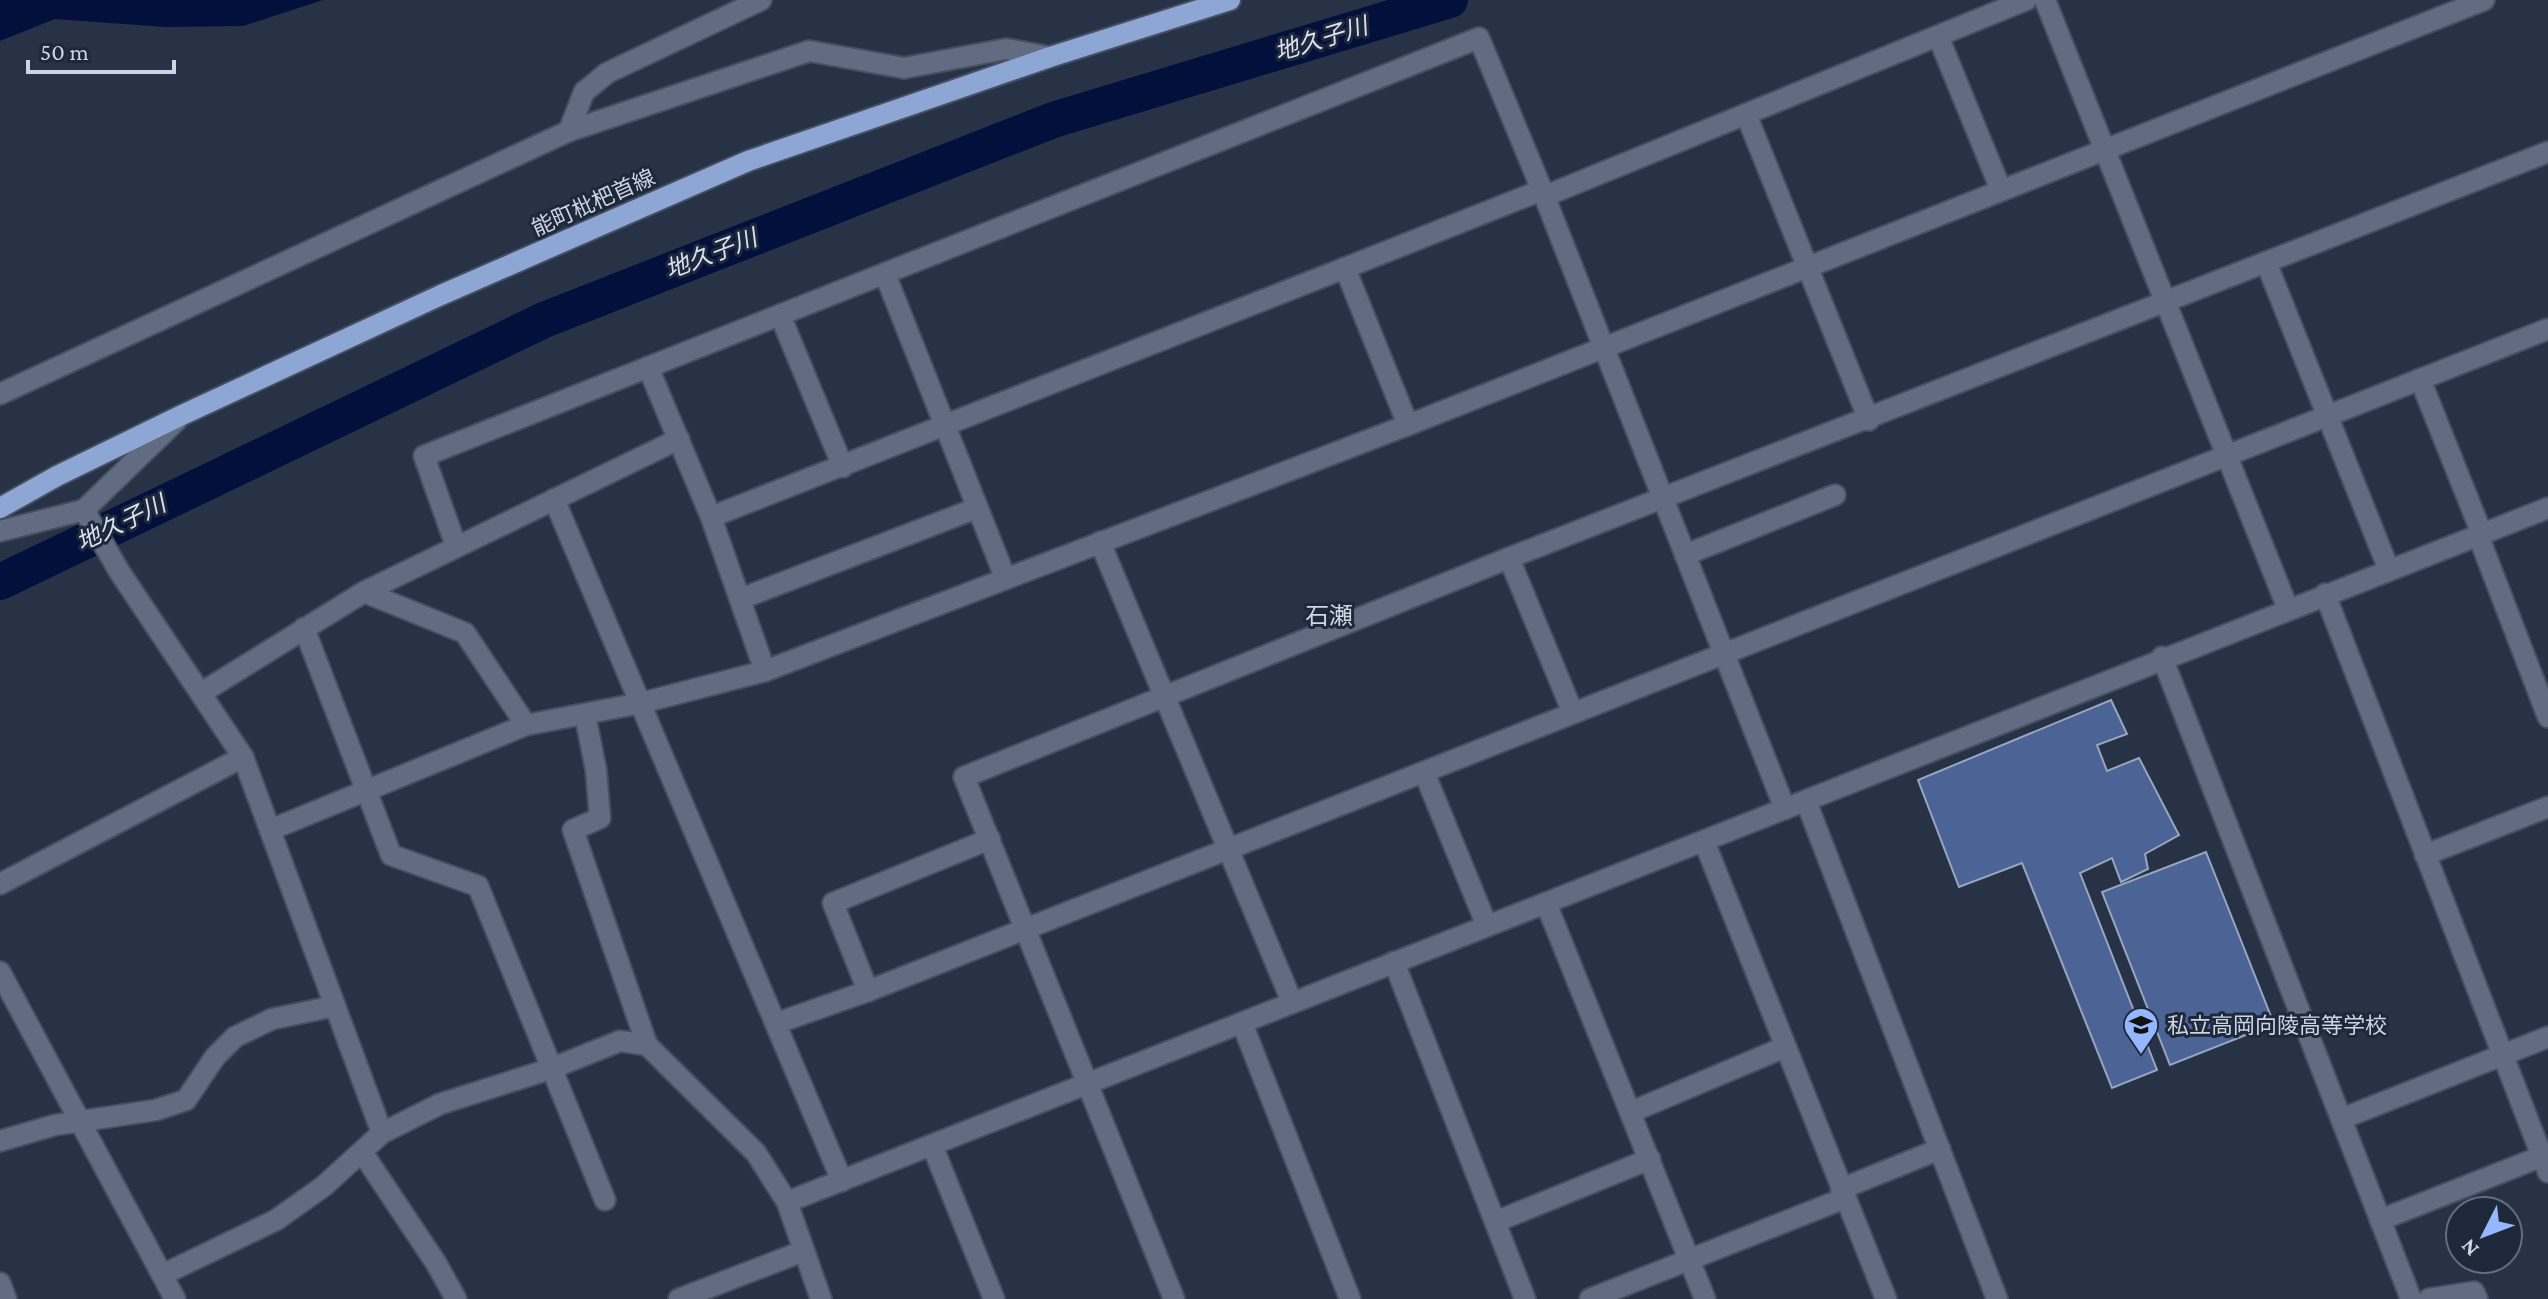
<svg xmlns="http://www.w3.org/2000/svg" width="2548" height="1299" viewBox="0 0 2548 1299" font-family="'Crimson Pro','Noto Sans JP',serif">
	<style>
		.water { fill: #02103b }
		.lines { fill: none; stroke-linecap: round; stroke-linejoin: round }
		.river { stroke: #02103b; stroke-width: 36 }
		.building { fill: #4b6395; stroke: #99a6bf; stroke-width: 2 }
		.minor-casing { stroke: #454f62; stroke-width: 24 }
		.major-casing { stroke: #454f62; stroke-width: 24 }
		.minor { stroke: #616c83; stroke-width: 20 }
		.major { stroke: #8ea6d4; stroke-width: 20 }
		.labels { text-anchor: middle; stroke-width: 6; stroke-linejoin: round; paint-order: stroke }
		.street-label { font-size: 22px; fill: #cdd4e2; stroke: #1e283b }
		.poi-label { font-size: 22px; fill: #cdd4e2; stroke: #1e283b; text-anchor: start }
		.water-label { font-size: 24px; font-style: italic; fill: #dae2f2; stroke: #1e283b }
		.neighbourhood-label { font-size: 24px; fill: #cdd4e2; stroke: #1e283b }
	</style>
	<rect width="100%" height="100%" fill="#273246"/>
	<path class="water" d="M0,0h323l-80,26 -78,1 -110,-8 -55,22z"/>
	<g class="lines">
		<path class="river" d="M0,582l544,-262 509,-200 397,-120"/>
	</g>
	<g class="building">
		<path d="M2111,700l16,34 -30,11 10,26 32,-13 40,77 -34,19 3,15 -27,13 -9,-24 -32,15 77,197 -45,18 -90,-225 -63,24 -41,-107z"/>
		<path d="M2206,852l68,172 -104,41 -68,-173z"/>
	</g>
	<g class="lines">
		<defs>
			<g id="minor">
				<path d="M2045,0l243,609"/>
				<path d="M1938,36l63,154"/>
				<path d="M1746,114l123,306"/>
				<path d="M569,131l15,-39 23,-19 154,-73"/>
				<path d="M1545,196l481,-196"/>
				<path d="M2266,262l123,308"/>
				<path d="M885,274l120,303"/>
				<path d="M780,315l63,152"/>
				<path d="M648,367l63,150 54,154"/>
				<path d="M2420,379l62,155"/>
				<path d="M0,394l569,-263 240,-80 95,17 102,-19 44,8"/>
				<path d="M1408,425l-63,-157 197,-78"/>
				<path d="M554,499l288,682"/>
				<path d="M84,510l35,61 124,186 139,376"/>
				<path d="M711,517l634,-249"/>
				<path d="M0,531l84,-21 93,-90"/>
				<path d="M2478,535l70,182"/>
				<path d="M1100,542l192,460"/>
				<path d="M456,546l-32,-90 1055,-418 63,152 243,619"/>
				<path d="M1685,555l150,-60"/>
				<path d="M364,592l101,41 61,92"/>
				<path d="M2325,594l223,578"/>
				<path d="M740,599l237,-91"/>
				<path d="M304,628l87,227 87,31 127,314"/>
				<path d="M2162,657l249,642"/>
				<path d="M201,693l163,-101 315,-153"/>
				<path d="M1573,713l-64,-155 1039,-406"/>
				<path d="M585,715l11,55 4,48 -27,12 74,215"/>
				<path d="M1424,772l63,154"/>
				<path d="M1806,801l191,498"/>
				<path d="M270,830l256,-105 115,-22 124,-32 643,-246 1076,-425"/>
				<path d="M1704,841l182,458"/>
				<path d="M2425,855l123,-48"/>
				<path d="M0,884l243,-127"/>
				<path d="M1546,903l159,396"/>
				<path d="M1394,962l131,337"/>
				<path d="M0,972l175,327"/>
				<path d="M868,991l-35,-88 157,-64"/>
				<path d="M777,1023l91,-32 1680,-662"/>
				<path d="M1242,1023l108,276"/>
				<path d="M1631,1112l154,-65"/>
				<path d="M2341,1119l207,-82"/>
				<path d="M0,1141l55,-16 101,-15 30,-10 29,-43 20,-20 37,-18 63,-13"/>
				<path d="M932,1145l62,154"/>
				<path d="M362,1152l74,111 20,36"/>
				<path d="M1841,1189l99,-40"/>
				<path d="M787,1202l1761,-694"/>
				<path d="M2380,1220l168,-66"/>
				<path d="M1495,1222l155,-63"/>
				<path d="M164,1274l112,-54 48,-34 58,-53 58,-29 110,-35 70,-28 27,4 109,108 31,49 34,97"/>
				<path d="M0,1283l6,16"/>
				<path d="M679,1299l122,-47"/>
				<path d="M1174,1299l-210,-522 545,-219"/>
				<path d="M1590,1299l255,-101"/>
				<path d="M2429,1299l45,-7 3,7"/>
			</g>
			<path id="major" d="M0,508l57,-32 125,-61 259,-120 307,-134 302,-104 180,-57"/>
		</defs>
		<use href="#minor" class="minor-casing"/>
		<use href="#major" class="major-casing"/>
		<use href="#minor" class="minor"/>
		<use href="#major" class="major"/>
	</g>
	<defs>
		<symbol id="school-pin" viewBox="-11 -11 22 30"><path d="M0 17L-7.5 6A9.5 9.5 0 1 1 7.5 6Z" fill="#94b7fd" stroke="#1e283b"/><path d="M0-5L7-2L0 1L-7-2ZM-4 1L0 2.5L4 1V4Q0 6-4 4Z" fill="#111"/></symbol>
	</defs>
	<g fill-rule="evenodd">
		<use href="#school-pin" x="2121" y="1005" width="40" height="54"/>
	</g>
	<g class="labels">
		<g class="street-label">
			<text transform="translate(593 202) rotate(-24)" y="8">能町枇杷首線</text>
		</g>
		<g class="poi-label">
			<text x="2167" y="1033">私立高岡向陵高等学校</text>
		</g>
		<g class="water-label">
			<text transform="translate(1321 39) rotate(-17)" y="8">地久子川</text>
			<text transform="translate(711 254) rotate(-21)" y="8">地久子川</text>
			<text transform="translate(121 523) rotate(-26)" y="8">地久子川</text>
		</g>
		<g class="neighbourhood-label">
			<text x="1329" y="624">石瀬</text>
		</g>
	</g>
	<g transform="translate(2484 1235) rotate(228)"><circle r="38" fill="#1e283b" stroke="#646d7e" stroke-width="2"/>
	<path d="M0-6L14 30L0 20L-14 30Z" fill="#94b7fd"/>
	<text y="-12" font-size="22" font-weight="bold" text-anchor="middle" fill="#cdd4e2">N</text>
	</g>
	<path d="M28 60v12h146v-12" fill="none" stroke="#cdd4e2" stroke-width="4"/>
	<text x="40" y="60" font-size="24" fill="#cdd4e2" stroke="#1e283b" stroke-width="6" paint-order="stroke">50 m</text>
</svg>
